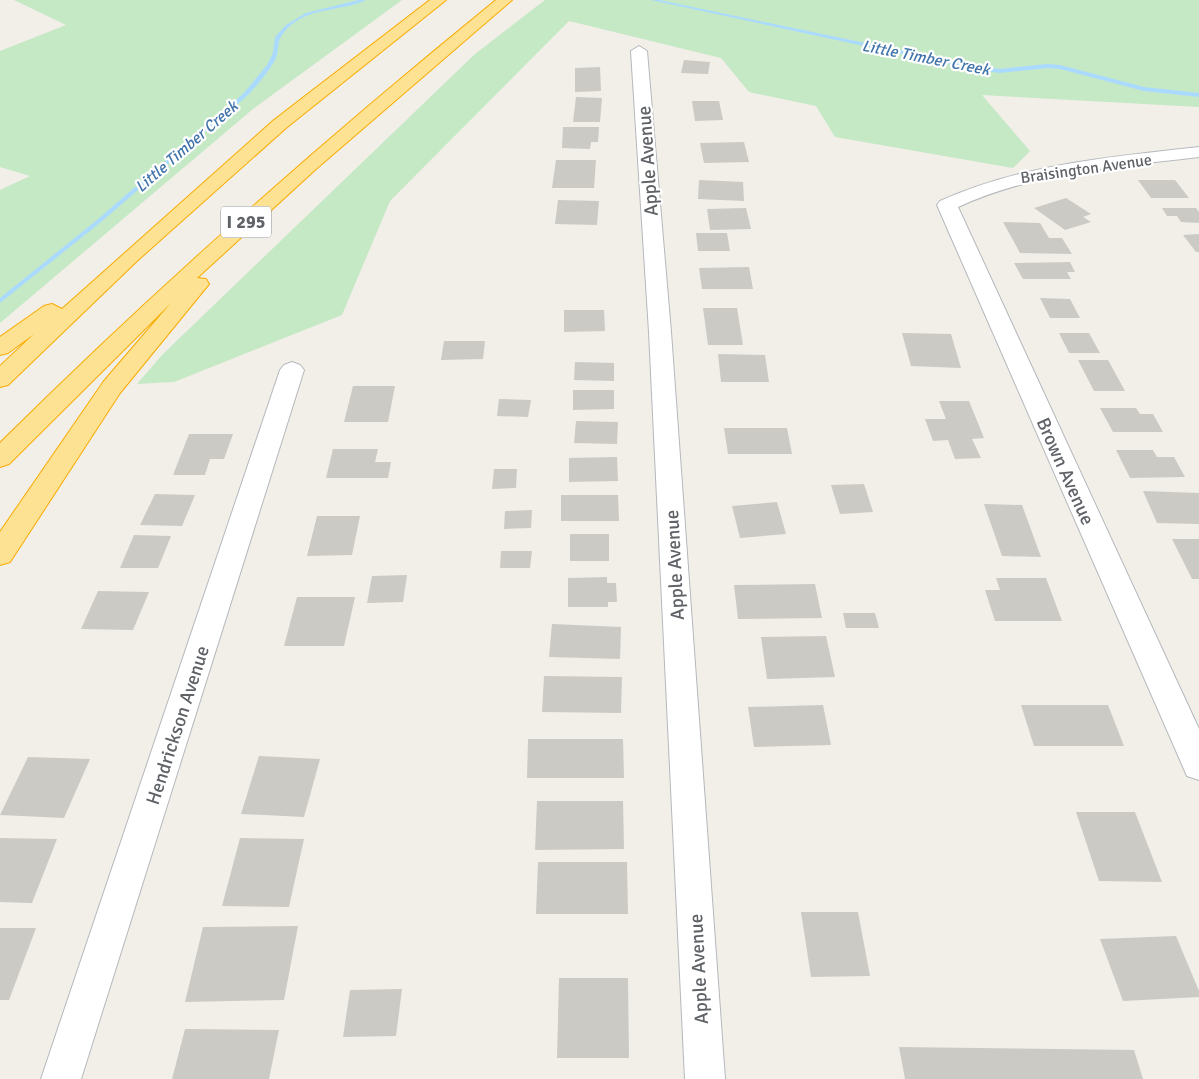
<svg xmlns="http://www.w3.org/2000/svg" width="1199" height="1079" viewBox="0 0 1199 1079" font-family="Signika,sans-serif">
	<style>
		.green { fill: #c5e8c5 }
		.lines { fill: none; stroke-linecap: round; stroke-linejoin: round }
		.stream { fill: #aadaff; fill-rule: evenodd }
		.building { fill: #cccac5 }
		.minor-casing { stroke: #b5b8bc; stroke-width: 2 }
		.motorway-casing { stroke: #f9ab00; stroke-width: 2 }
		.minor { fill: #fff; fill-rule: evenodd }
		.motorway { fill: #fde293; fill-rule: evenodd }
		.labels { text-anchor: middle; stroke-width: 4.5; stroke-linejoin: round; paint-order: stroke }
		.far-water-label { font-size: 16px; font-style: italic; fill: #4174aa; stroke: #fff }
		.far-street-label { font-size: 16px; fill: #5f6368; stroke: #fff }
		.shield { fill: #fff; stroke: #8f9295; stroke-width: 1 }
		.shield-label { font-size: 18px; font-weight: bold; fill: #5f6368 }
		.street-label { font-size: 19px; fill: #5f6368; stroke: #fff }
	</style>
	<rect width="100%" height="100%" fill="#f1efe8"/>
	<g class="green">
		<path d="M14,0h388l-149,109 -253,214v-133l30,-14 -30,-9v-116l66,-26z"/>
		<path d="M545,0h654v107l-217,-12 48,56 -17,17 -178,-31 -19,-31 -67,-14 -28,-34 -152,-37 -179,180 -48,114 -168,67 -37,2 25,-29 313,-301z"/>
	</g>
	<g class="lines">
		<g class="stream">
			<path d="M359,0h7c-27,13 -63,5 -84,35 -5,6 -3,15 -6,23 -7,14 -18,26 -28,37l-147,127 -101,81v-5l97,-78 147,-127 23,-28 6,-12 2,-16 11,-12 20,-12z"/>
			<path d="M651,0h8l312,65 29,4 47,-5 13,1 84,22 55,6v4l-55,-6 -84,-22 -13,-1 -47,5 -29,-4z"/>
		</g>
	</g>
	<g class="building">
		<path d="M684,60l26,2 -2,12 -27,-1z"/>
		<path d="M600,67l1,24 -26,1v-24z"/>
		<path d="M576,97l26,1 -2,24h-27z"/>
		<path d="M692,101h27l4,19 -28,1z"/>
		<path d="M563,127h36l-1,15h-7l-1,7 -28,-1z"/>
		<path d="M744,142l5,20 -45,1 -4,-20z"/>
		<path d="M556,160h40l-2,28h-42z"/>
		<path d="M699,180l44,2 1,19 -46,-2z"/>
		<path d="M1138,180h37l14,18h-38z"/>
		<path d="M1066,198l25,16 -8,3 8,5 -26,8 -31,-22z"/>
		<path d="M558,200l41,1 -2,24 -42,-1z"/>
		<path d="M746,208l5,21 -41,1 -3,-21z"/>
		<path d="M1162,208h34l3,4v11l-18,-1 -4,-6h-10z"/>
		<path d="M1003,222l37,1 9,15h13l10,16 -52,-1z"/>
		<path d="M696,233h31l3,18h-32z"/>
		<path d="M1199,234v18h-3l-13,-17z"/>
		<path d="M1070,262l5,10h-8l4,7h-48l-9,-16z"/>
		<path d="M749,267l4,22h-51l-3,-21z"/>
		<path d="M1040,298l30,1 10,19h-30z"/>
		<path d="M703,308h34l6,37h-35z"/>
		<path d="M564,310h40l1,21 -41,1z"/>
		<path d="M902,333l49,1 10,34 -50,-2z"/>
		<path d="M1059,333h30l11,20h-31z"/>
		<path d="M444,341h41l-2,18 -42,1z"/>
		<path d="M718,354l47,1 4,27h-48z"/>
		<path d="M1078,360h30l17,31h-31z"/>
		<path d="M575,362l39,1v18l-40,-1z"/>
		<path d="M353,386h42l-7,36h-44z"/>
		<path d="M573,390h41v19l-41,1z"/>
		<path d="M499,399l32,1 -3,17 -31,-1z"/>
		<path d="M939,401h30l15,37 -12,1 9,19 -26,1 -7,-19 -15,1 -8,-22h21z"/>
		<path d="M1100,408h36l4,6h13l10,18h-50z"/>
		<path d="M576,421l42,1 -1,22 -43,-1z"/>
		<path d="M724,428h63l5,26h-64z"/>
		<path d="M189,434h44l-9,25h-14l-5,16h-32z"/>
		<path d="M333,449h45l-3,13h16l-3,16h-62z"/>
		<path d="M1116,450h37l4,7h17l11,20 -55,1z"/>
		<path d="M617,457l1,24 -49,1v-24z"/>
		<path d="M494,469h23l-1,19 -24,1z"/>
		<path d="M864,484l9,28 -33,2 -9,-29z"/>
		<path d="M1143,491l56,2v31l-42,-1z"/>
		<path d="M155,494l40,1 -13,31 -42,-1z"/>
		<path d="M561,495h57l1,26h-58z"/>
		<path d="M777,502l9,32 -46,4 -8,-32z"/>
		<path d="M984,504l38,1 19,52 -39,-1z"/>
		<path d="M532,510l-1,18 -27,1 1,-18z"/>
		<path d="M317,516h43l-8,39 -45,1z"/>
		<rect x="570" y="534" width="39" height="27"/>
		<path d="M134,535l37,1 -13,32h-38z"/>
		<path d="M1172,539h27v40h-7z"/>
		<path d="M501,551h31l-2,17h-30z"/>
		<path d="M407,575l-4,27 -36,1 5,-27z"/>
		<path d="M607,577v6h9l1,19h-9v5h-40v-29z"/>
		<path d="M996,578h50l16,43h-67l-10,-31h15z"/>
		<path d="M815,584l7,34 -84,1 -4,-34z"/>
		<path d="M98,591l51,1 -16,38 -52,-1z"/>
		<path d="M297,597h58l-11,49h-60z"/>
		<path d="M843,613h32l4,15h-33z"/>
		<path d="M552,624l69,3 -1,32 -71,-2z"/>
		<path d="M826,636l9,41 -68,2 -6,-42z"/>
		<path d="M544,676l78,1 -1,36 -79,-1z"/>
		<path d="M823,705l8,40 -77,2 -6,-40z"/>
		<path d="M1021,705h87l16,41h-90z"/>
		<path d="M528,739h95l1,39h-97z"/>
		<path d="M259,756l61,3 -16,58 -63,-3z"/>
		<path d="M28,757l62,2 -26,59 -64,-3z"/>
		<path d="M537,801h86l1,48 -89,1z"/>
		<path d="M1076,812h59l27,70 -63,-1z"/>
		<path d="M0,838l57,1 -25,64 -32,-1z"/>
		<path d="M240,838l64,1 -15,68 -67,-1z"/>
		<path d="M538,862h89l1,52h-92z"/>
		<path d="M801,912h57l12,64 -59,1z"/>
		<path d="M298,926l-14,74 -99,2 18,-75z"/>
		<path d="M0,928h36l-27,72h-9z"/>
		<path d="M1176,936l23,55v6l-76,4 -23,-62z"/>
		<path d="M559,978h69l1,80h-72z"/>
		<path d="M402,989l-6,47 -53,1 7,-47z"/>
		<path d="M185,1029l94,1 -10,49h-97z"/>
		<path d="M899,1047l235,3 9,29h-238z"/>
	</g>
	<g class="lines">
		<defs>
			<g id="minor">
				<path d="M639,46l8,5 24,281 54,747h-40l-36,-747 -18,-281z"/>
				<path d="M1199,147v10c-82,10 -165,15 -241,50l241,522v51l-12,-4 -250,-571 3,-4c83,-37 170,-44 259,-54z"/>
				<path d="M292,362l8,3 4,5 -223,709h-40l239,-709 4,-5z"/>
			</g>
			<g id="motorway">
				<path d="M430,0h16l-160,128 -148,132 -130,125 -8,2v-21l34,-32 -26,19 -8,2v-18l44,-31 8,-2 10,5 212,-189z"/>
				<path d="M496,0h16l-196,169 -119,109 9,1 3,5 -89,109 -110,169 -10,3v-33l104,-151 67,-78 -162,161 -9,3v-24c158,-157 324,-303 496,-443z"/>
			</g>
		</defs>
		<use href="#minor" class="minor-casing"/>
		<use href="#motorway" class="motorway-casing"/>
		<use href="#minor" class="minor"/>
		<use href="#motorway" class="motorway"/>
	</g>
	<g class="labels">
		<g class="far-water-label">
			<text transform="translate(926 57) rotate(11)" y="6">Little Timber Creek</text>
			<text transform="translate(186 146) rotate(-41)" y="6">Little Timber Creek</text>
		</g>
		<g class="far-street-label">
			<text transform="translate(1086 168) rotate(-8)" y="6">Braisington Avenue</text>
		</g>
		<rect class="shield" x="221" y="206.5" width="50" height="31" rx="4"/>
		<g class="shield-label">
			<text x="246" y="228">I 295</text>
		</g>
		<g class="street-label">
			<text transform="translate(647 161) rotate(-94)" y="7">Apple Avenue</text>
			<text transform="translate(1066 471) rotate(66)" y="7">Brown Avenue</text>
			<text transform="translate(674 565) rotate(-93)" y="7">Apple Avenue</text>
			<text transform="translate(177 725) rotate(-72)" y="7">Hendrickson Avenue</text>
			<text transform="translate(698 969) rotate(-93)" y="7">Apple Avenue</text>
		</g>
	</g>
</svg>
